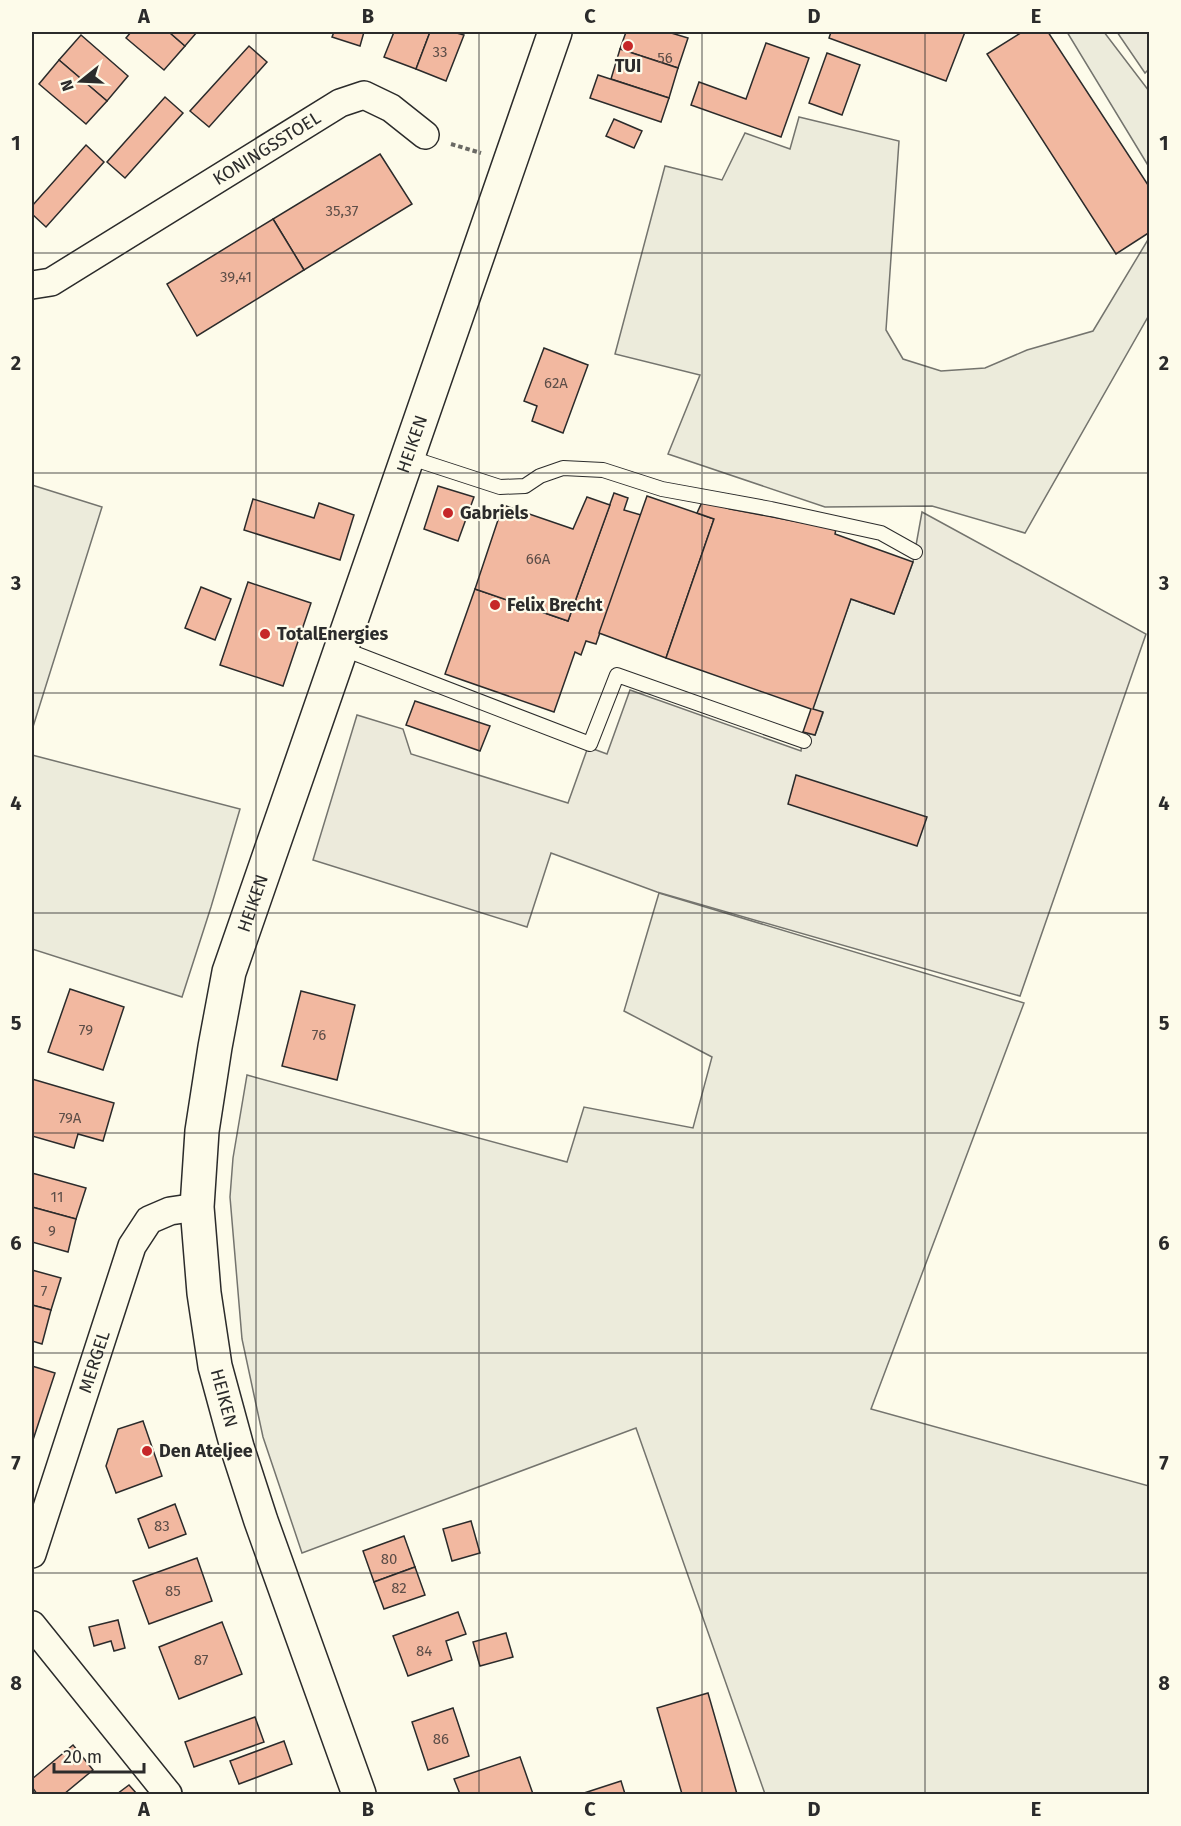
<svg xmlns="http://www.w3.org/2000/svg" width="1181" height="1826" viewBox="0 0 1181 1826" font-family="'Fira Sans',sans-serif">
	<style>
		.green { fill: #ecebdb; stroke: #74746e; stroke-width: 1.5 }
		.parking { fill: #eceadb; stroke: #74746e; stroke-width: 1.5 }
		.building { fill: #f2b8a0; stroke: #2b2b2b; stroke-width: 1.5 }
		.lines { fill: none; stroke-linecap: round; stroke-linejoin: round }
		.service-casing { stroke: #2b2b2b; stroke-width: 16 }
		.minor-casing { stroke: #2b2b2b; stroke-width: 30 }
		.secondary-casing { stroke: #2b2b2b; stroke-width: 36 }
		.path { stroke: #6a6964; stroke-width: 4; stroke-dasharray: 4.5 3; stroke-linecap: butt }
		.service { stroke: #fdfbea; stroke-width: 14 }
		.minor { stroke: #fdfbea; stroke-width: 27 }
		.secondary { stroke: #fdfbea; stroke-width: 33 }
		.grid { fill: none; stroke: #2b2b2b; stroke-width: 1.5; stroke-opacity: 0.55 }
		.poi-dot { fill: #c62828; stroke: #fdfbea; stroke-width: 2 }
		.labels { text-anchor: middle; stroke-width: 4.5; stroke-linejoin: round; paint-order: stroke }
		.number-label { font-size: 15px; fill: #5d4e48 }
		.poi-label { font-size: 18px; font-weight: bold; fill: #2b2b2b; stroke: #fdfbea; text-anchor: start }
		.street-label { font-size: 18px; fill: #2b2b2b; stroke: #fdfbea }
		.neatline { fill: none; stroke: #2b2b2b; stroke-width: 2 }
		.grid-label { font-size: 20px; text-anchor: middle; font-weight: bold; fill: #2b2b2b }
	</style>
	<rect width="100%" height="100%" fill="#fdfbea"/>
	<g class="green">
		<path d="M1067,32h37l45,59v76z"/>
		<path d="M799,117l100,24 -13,189 17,29 38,12 44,-3 42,-18 66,-19 56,-93v77l-124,218 -93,-27 -107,1 -157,-53 32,-79 -85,-21 50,-188 57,14 23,-47 45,16z"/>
		<path d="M32,485l70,22 -70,223z"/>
		<path d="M32,755l208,54 -29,98 -29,90 -150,-48z"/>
		<path d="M659,893l365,110 -153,406 278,77v308h-384l-129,-366 -334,125 -39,-116 -21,-98 -12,-142 3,-39 14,-83 320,87 17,-55 109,21 19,-71 -88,-46z"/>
	</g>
	<g class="parking">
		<path d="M1117,32h32v37l-4,4z"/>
		<path d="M922,512l224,122 -126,362 -363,-104 -106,-39 -24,74 -214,-67 44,-145 46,14 8,25 157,49 20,-56 19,7 23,-64 171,61 2,-19 12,3 8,-22 -12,-4 40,-110 43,15 19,-52z"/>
	</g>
	<g class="building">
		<path d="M131,32h38l16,14 -21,24 -38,-32z"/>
		<path d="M169,32h28l-12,14z"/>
		<path d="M334,32h30l-4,14 -28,-9z"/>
		<path d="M394,32h36l-14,37 -32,-12z"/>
		<path d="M430,32h23l11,3 -18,46 -30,-12z"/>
		<path d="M626,32h42l20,6 -10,30 -58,-19z"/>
		<path d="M831,32h134l-19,49 -117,-43z"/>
		<path d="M1022,32h26l102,156v44l-34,22 -129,-200z"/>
		<path d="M81,35l47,41 -21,25 -48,-41z"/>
		<path d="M766,43l43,15 -28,79 -90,-32 8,-23 47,17z"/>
		<path d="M249,46l18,16 -58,65 -19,-16z"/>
		<path d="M620,49l58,19 -9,30 -58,-19z"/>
		<path d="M827,53l33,12 -18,50 -33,-12z"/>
		<path d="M59,60l48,41 -21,23 -47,-40z"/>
		<path d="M598,75l71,23 -8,24 -71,-24z"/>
		<path d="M165,97l18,16 -58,65 -18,-16z"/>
		<path d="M614,119l28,12 -8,17 -28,-12z"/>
		<path d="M86,145l18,17 -58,65 -14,-13v-8z"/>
		<path d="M380,154l32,50 -108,66 -31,-51z"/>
		<path d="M273,219l31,51 -107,66 -30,-52z"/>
		<path d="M544,348l44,17 -25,68 -31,-12 5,-15 -13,-5z"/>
		<path d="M438,486l36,11 -16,44 -34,-12z"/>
		<path d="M614,493l14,5 -4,12 17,5 -45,129 -10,-3 -5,14 -6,-3 -21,60 -109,-38 30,-85 93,32z"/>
		<path d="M647,496l67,23 -48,139 -67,-25z"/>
		<path d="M587,497l23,8 -42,116 -93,-32 28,-84 70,24z"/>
		<path d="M253,499l61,19 5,-15 35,12 -14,45 -96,-30z"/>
		<path d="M703,500l27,9 106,20 -1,5 78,28 -19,52 -43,-15 -38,110 10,3 -8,23 -12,-3 8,-23 -145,-51 48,-139 -17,-6z"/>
		<path d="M248,582l63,21 -28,83 -63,-21z"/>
		<path d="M201,587l30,12 -16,41 -30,-12z"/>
		<path d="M415,701l75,25 -10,25 -74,-26z"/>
		<path d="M796,775l131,42 -10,29 -129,-42z"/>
		<path d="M70,989l54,18 -21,63 -55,-18z"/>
		<path d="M301,991l54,14 -18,75 -55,-14z"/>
		<path d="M32,1079l82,24 -11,38 -25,-7 -4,14 -42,-12z"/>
		<path d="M32,1173l54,15 -10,31 -44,-12z"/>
		<path d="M32,1207l44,12 -8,33 -36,-10z"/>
		<path d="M32,1270l29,8 -10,32 -19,-5z"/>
		<path d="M32,1305l19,5 -9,34 -10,-3z"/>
		<path d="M32,1366l23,7 -23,70z"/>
		<path d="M143,1421l19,55 -46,17 -10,-27 12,-37z"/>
		<path d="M175,1504l11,30 -37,14 -11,-29z"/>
		<path d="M471,1521l9,32 -28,8 -9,-32z"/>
		<path d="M404,1536l11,31 -41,15 -11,-31z"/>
		<path d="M197,1558l15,43 -63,23 -16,-43z"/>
		<path d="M415,1567l10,28 -41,14 -10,-27z"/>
		<path d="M458,1612l8,22 -20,7 6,19 -44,16 -15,-40z"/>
		<path d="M118,1620l7,28 -11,3 -3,-10 -17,5 -5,-19z"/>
		<path d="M222,1622l20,52 -63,25 -20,-52z"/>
		<path d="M506,1633l7,24 -33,9 -7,-24z"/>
		<path d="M708,1693l29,101h-55l-25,-86z"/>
		<path d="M453,1708l16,48 -41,14 -16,-48z"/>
		<path d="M255,1717l9,25 -70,25 -9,-25z"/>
		<path d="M284,1741l8,23 -53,20 -9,-23z"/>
		<path d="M73,1745l20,25 -29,24h-27l-5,-7v-8z"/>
		<path d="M520,1757l13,37h-73l-6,-15z"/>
		<path d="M621,1781l4,13h-44z"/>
		<path d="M129,1785l8,9h-20z"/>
	</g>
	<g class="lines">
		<defs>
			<g id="service">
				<path d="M408,457l92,30 25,-1 15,-10 23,-8 40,2 59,19 109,20 110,24 34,19"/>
				<path d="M341,648l249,96 27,-69 187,66"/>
			</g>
			<g id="minor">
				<path id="s1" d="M32,285l19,-3 289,-179 24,-8 27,13 34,27"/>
				<path id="s2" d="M32,1554l100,-308 17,-26 21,-9 27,-4"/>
				<path d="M32,1625l136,169"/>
			</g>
			<g id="secondary">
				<path id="s3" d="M359,1794l-98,-273 -24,-74 -22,-81 -11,-73 -7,-86 5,-76 13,-84 14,-75 326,-940"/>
			</g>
		</defs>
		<use href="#service" class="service-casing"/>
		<use href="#minor" class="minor-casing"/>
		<use href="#secondary" class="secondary-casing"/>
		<path class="path" d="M451,144l30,9"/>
		<use href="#service" class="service"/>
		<use href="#minor" class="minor"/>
		<use href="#secondary" class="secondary"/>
	</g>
	<path class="grid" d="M256,32v1762M479,32v1762M702,32v1762M925,32v1762M32,253h1118M32,473h1118M32,693h1118M32,913h1118M32,1133h1118M32,1353h1118M32,1573h1118"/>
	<g class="poi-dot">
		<circle cx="628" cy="46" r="6"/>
		<circle cx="448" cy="513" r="6"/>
		<circle cx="495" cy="605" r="6"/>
		<circle cx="265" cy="634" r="6"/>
		<circle cx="147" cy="1451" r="6"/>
	</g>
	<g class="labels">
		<g class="number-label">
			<text x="440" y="57">33</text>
			<text x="665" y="63">56</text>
			<text x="342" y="216">35,37</text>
			<text x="236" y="282">39,41</text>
			<text x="556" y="388">62A</text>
			<text x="538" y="564">66A</text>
			<text x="86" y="1035">79</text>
			<text x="319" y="1040">76</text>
			<text x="70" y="1123">79A</text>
			<text x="57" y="1202">11</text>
			<text x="52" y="1236">9</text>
			<text x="44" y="1296">7</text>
			<text x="162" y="1531">83</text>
			<text x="389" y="1564">80</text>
			<text x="399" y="1593">82</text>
			<text x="173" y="1596">85</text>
			<text x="424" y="1656">84</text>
			<text x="201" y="1665">87</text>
			<text x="441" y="1744">86</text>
		</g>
		<g class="poi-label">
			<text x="628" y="72" text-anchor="middle">TUI</text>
			<text x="460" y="519">Gabriels</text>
			<text x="507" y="611">Felix Brecht</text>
			<text x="277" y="640">TotalEnergies</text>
			<text x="159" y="1457">Den Ateljee</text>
		</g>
		<g class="street-label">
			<text dy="6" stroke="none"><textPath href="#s1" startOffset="273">KONINGSSTOEL</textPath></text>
			<text dy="6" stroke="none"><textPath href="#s3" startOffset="1408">HEIKEN</textPath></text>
			<text dy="6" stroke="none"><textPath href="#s3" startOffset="922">HEIKEN</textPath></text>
			<text dy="6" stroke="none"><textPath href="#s2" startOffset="202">MERGEL</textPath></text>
			<text transform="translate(224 1398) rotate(75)" y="6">HEIKEN</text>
		</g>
	</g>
	<rect width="1181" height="1826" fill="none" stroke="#fdfbea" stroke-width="66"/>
	<g transform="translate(81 81) rotate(252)" stroke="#fdfbea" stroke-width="4.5" paint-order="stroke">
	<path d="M0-4.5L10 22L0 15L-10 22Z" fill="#2b2b2b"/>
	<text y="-9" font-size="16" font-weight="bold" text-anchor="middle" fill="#2b2b2b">N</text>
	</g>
	<path d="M54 1763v9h90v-9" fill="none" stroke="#2b2b2b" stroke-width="3"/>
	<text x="63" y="1763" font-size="18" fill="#2b2b2b" stroke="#fdfbea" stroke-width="4.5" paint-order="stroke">20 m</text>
	<rect x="33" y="33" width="1115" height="1760" class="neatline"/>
	<g class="grid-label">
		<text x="144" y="23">A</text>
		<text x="368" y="23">B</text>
		<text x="590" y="23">C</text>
		<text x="814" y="23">D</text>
		<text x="1036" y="23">E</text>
		<text x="16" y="150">1</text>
		<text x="1164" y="150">1</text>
		<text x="16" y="370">2</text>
		<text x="1164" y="370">2</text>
		<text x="16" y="590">3</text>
		<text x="1164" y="590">3</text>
		<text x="16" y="810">4</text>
		<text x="1164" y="810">4</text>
		<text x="16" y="1030">5</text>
		<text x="1164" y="1030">5</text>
		<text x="16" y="1250">6</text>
		<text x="1164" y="1250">6</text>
		<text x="16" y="1470">7</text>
		<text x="1164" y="1470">7</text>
		<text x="16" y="1690">8</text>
		<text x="1164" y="1690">8</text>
		<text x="144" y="1816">A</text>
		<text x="368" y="1816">B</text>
		<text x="590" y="1816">C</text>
		<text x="814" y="1816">D</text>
		<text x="1036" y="1816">E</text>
	</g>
</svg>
